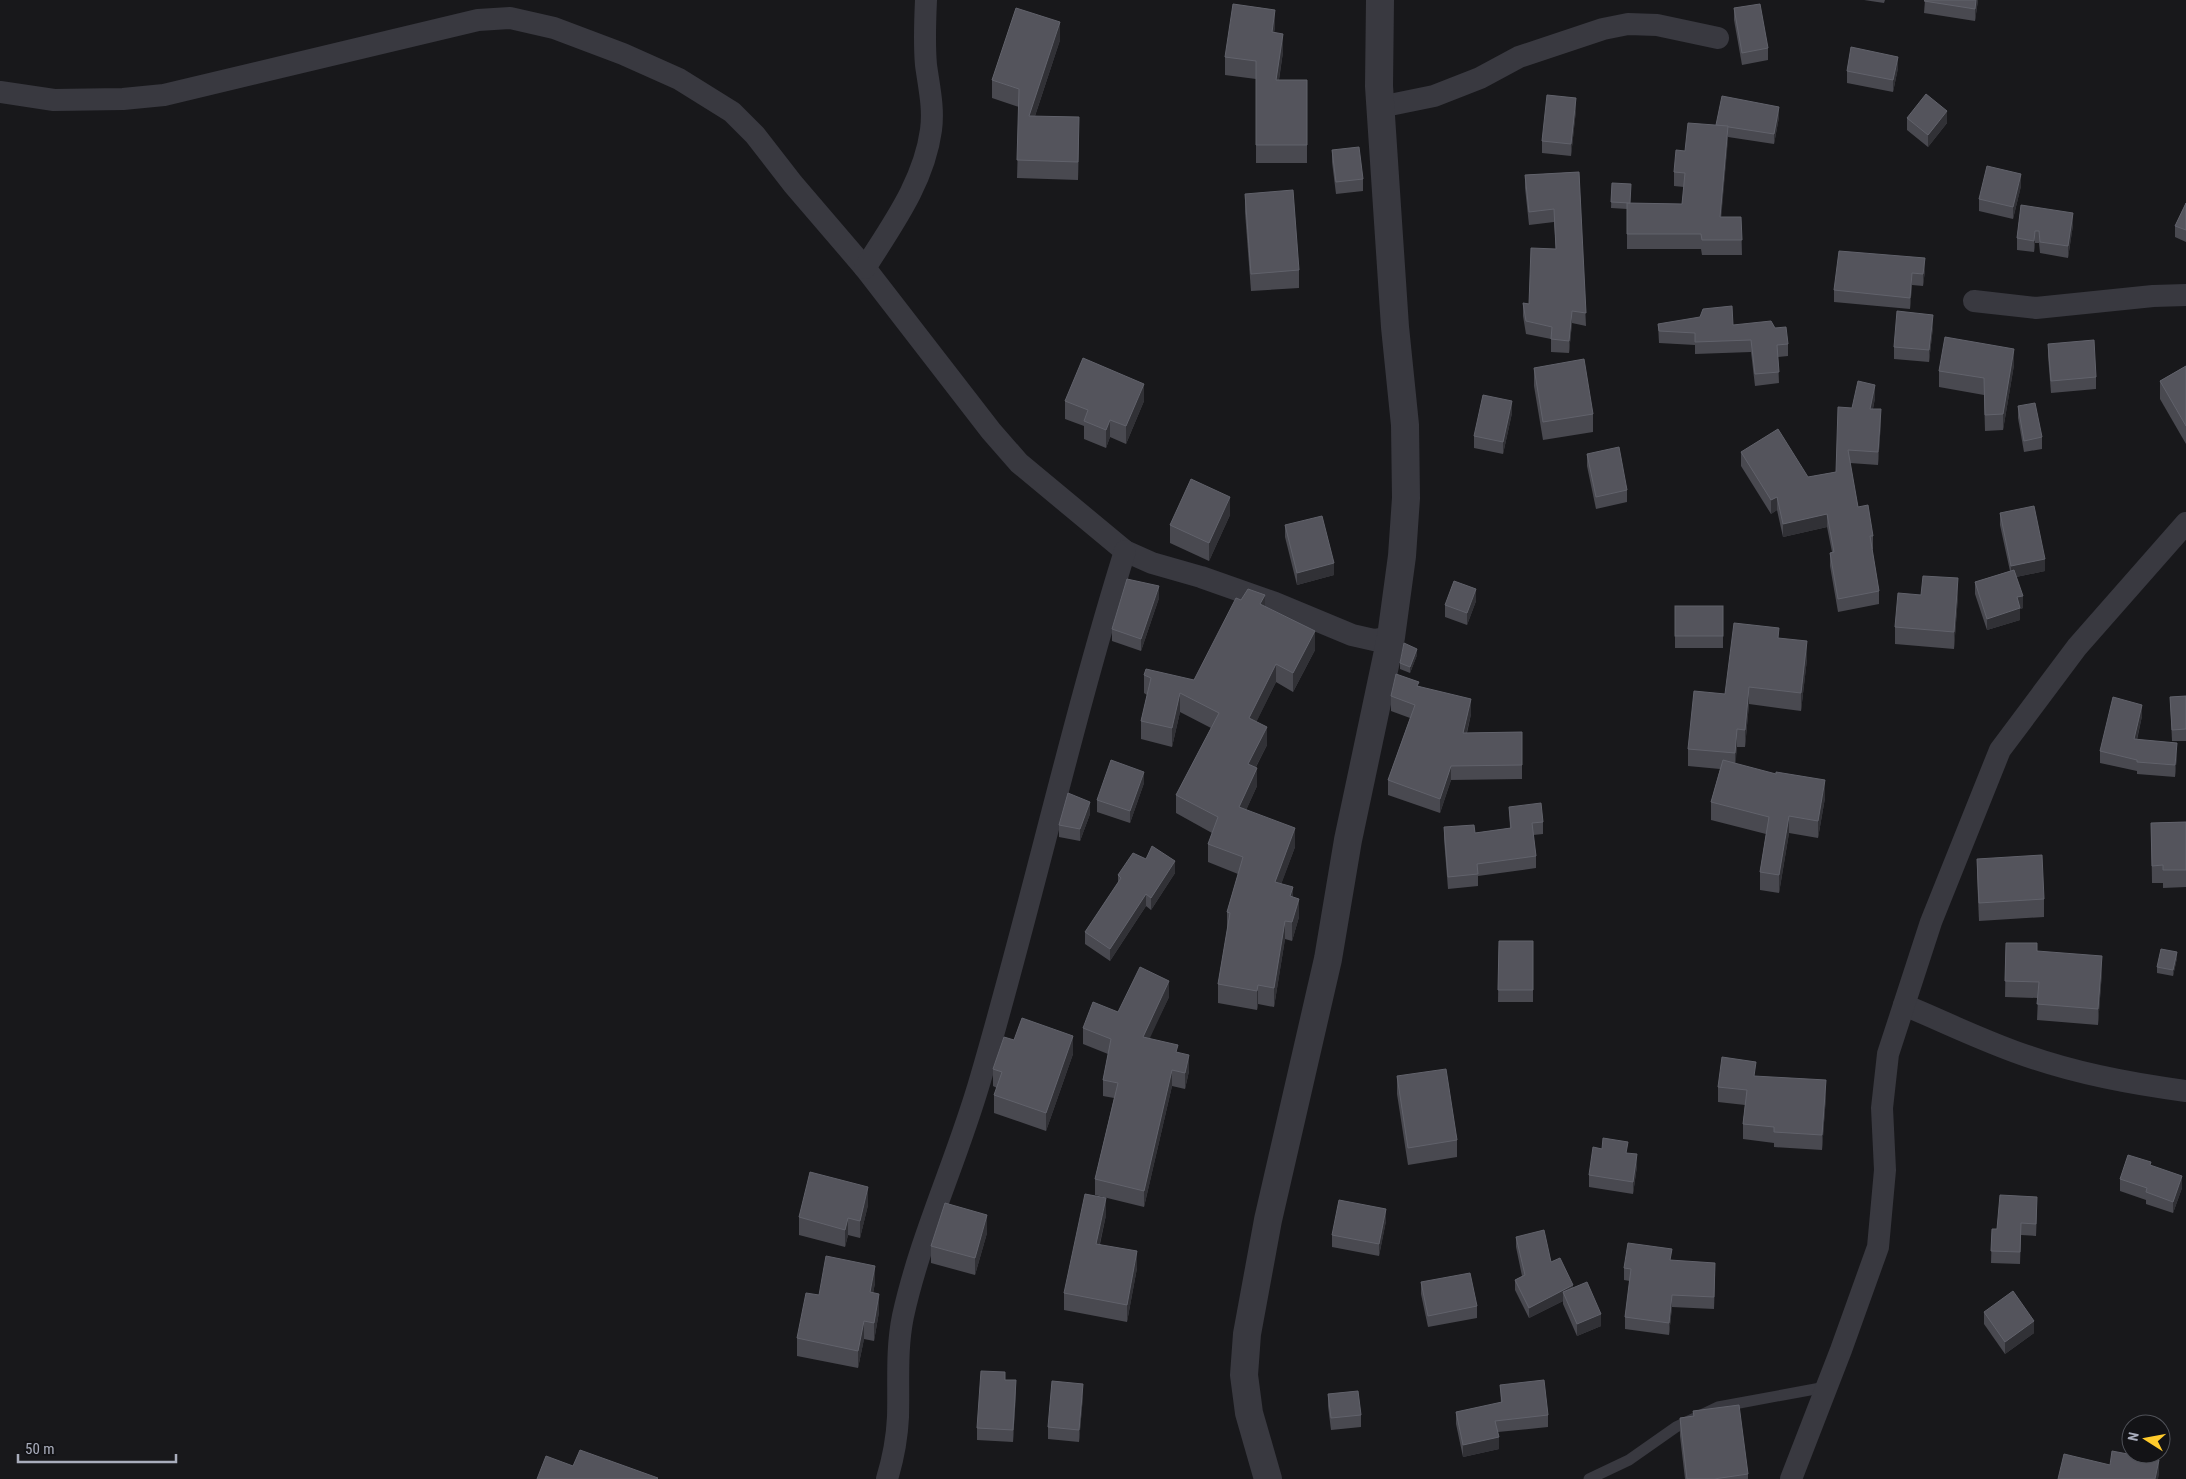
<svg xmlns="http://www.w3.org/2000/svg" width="2186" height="1479" viewBox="0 0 2186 1479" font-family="'Roboto Condensed',sans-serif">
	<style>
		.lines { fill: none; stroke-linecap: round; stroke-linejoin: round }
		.service { stroke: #393940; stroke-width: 11 }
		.minor { stroke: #393940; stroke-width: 22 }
		.tertiary { stroke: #393940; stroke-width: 28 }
		.wall { fill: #494950 }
		.shaded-wall { fill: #313136 }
		.building { fill: #54545c; stroke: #61626b }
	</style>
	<rect width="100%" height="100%" fill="#18181b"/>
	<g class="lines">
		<path class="service" d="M1589,1479l40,-19 47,-33 42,-20 108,-20"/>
		<g class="minor">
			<path d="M0,92l54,8 69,-1 41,-4 314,-75 32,-2 44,10 69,26 56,25 53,33 23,23 38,49 72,84 126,163 28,32 106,88 27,12 49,14 74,26 77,32 22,5 17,-3"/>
			<path d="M1380,107l54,-11 46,-18 39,-21 84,-28 25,-5 29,1 61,13"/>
			<path d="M865,268c27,-43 59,-86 66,-138 3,-22 -2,-43 -5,-65 -2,-22 -1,-43 0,-65"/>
			<path d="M1974,301l62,7 117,-12 33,-1"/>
			<path d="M1904,1005c41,17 81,37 123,51 51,18 105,28 159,35"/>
			<path d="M887,1479c6,-20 10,-40 11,-62 1,-33 -2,-67 5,-101 18,-82 55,-158 78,-239 51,-174 90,-353 144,-526"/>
			<path d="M1791,1479l50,-129 37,-103 7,-77 -3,-62 6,-54 43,-132 69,-172 77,-103 109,-124"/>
		</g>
		<path class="tertiary" d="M1268,1479l-19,-66 -5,-38 3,-41 21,-114 60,-261 20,-119 43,-203 11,-81 4,-58 -1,-73 -10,-98 -16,-241 1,-86"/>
	</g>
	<g class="wall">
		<path d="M1864,0h21l-1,3z"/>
		<path d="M1925,0h53l-3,21 -51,-8z"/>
		<path d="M1734,8l34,40v12l-26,5 -8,-45z"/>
		<path d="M1275,27l-1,5 9,20 -4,28h28v83h-51v-84l-31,-4v-18z"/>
		<path d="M1060,40l-25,76 44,19 -1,45 -61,-2 2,-71 -27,-9v-18z"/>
		<path d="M1898,68l-5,24 -46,-9v-12z"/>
		<path d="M1576,110l-5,46 -29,-3v-12z"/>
		<path d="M1779,117l-5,27 -46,-7 -7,80h20l1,38h-40l-1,-6h-74v-40l-16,-1 1,-25 18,20 52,1 2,-17 -10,-1v-14l11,-21 31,-26z"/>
		<path d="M1907,118l40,5 -19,24 -21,-17z"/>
		<path d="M1332,150l31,29v12l-27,3 -4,-32z"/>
		<path d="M1579,172l7,154 -14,-3 -3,30 -18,-1v-13l-25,-5 -3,-18v-13l6,1 27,-55 -2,-27 -25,3 -4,-37v-13z"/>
		<path d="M2021,186l-8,33 -34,-8v-12z"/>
		<path d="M1245,194l54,76v18l-48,3 -6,-79z"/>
		<path d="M2186,203v39l-11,-5v-11z"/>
		<path d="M2021,205l52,20 -5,33 -28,-5 -1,-10h-4l-1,9 -17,-2v-12z"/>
		<path d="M1925,270l-2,16 -11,-1 -2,24 -76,-7v-12z"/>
		<path d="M1658,324l75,1 42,3 13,16v12l-10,1 1,26 -24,3 -4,-34 -56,2v-9l-36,-2z"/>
		<path d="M1933,327l-4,35 -35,-3v-12z"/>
		<path d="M2048,344l48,33v12l-45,4 -3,-37z"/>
		<path d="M2014,365l-11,65 -18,1 -1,-36 -45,-8v-16z"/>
		<path d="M2186,366v78l-26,-45v-18z"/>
		<path d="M1534,368l59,46v18l-50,8 -9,-54z"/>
		<path d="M1875,398l-2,11 8,13 -3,43 -28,-2 8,44 15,29v13h-1l7,42v13l-41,8 -8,-46v-13l2,-1 -5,-25 -44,10 -6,-27 -6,4 -30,-48v-14l67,25 28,-5 16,-64z"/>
		<path d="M1065,401h79l-18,43 -16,-7 -4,11 -22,-9v-13l-19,-7z"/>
		<path d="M2018,406l24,31v12l-18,3 -6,-34z"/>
		<path d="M1512,413l-9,41 -29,-6v-12z"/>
		<path d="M1587,454l40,36v12l-31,7 -9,-43z"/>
		<path d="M2000,513l45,58 -29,6 7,31 -3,1v11l-33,10 -12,-36v-12l35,-11 -10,-46z"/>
		<path d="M1230,515l-21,46 -39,-18v-18z"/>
		<path d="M1285,525l49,50 -37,10 -12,-48z"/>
		<path d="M1921,595l37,1 -4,53 -59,-5v-17z"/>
		<path d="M1159,598l-18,53 -29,-10v-12z"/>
		<path d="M1241,600l24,6 50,44 -22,42 -17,-10 -20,40 11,23 -11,22 1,19 -11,24 49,37 -14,37 12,13 6,20 -7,24 -7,-2 -11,68 -16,-3 -1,6 -39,-7v-19l9,-53v-19l11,-38 -30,-12v-18l4,-11 -36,-20v-18l35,-67 -31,-16 -8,35 -31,-8v-18l6,-26 -3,-2v-18l50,5z"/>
		<path d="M1476,601l-9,24 -22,-8v-12z"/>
		<rect x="1675" y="606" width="48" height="42"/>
		<path d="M1779,638l28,21 -6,52 -52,-7 -4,43h-8l-2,16 90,35 -7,40 -29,-5 -10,60 -19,-3v-18l6,-38 -55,-14v-18l9,-33 -32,-3v-17l37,-55z"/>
		<path d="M1417,655l-7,18 -10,-4v-6z"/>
		<path d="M1419,686l52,28 -4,19 55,-1v47l-71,1 -11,33 -52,-18v-15l22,-62 -19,-7v-15z"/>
		<path d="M2186,696v45h-14l-2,-44z"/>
		<path d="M2142,716l-5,24 40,15 -2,22 -38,-3v-3l-37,-8v-12z"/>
		<path d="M1144,783l-14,40 -33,-11v-12z"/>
		<path d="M1509,807l34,15v12l-10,1 3,21v12l-58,8v10l-30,3 -4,-50v-12l31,6 35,-5z"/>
		<path d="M1090,814l-10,27 -21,-4v-12z"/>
		<path d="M2186,822v65l-23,1v-5h-11l-1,-60z"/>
		<path d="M1977,859l67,40v18l-65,4 -2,-45z"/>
		<path d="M1175,873l-24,37 -5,-4 -36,55 -25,-17v-12l33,-49v-8z"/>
		<path d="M1499,941h34v61h-35z"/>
		<path d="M2006,943l31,8 65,21 -4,53 -61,-5 1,-22 -33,-1z"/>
		<path d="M2177,958l-4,18 -16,-3v-6z"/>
		<path d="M1169,997l-20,41 29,15 11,18 -4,18 -13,-3 -28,121 -49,-12v-16l19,-81 -11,-2v-16l5,-26 -25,-10v-16l35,-16z"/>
		<path d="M1014,1040l59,14 -27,77 -52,-18v-18l3,-7 -4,-2v-17z"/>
		<path d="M1397,1076l60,64v17l-49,8 -11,-71z"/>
		<path d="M1756,1076l70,20 -4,54 -48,-3v-4l-31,-4v-15l2,-19 -27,-3v-15z"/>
		<path d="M1628,1153l9,13 -4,28 -44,-7v-12z"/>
		<path d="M2151,1166l31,22 -9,25 -27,-9v-4l-26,-9v-12z"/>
		<path d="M868,1205l-8,33 -12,-3 -3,12 -46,-12v-18z"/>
		<path d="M2037,1208l-1,28 -15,-1 -1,29 -29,-1 1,-34h5z"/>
		<path d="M1106,1215l-6,29 37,24 -10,54 -63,-12v-17z"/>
		<path d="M1386,1221l-7,35 -47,-9v-12z"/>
		<path d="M987,1233l-12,42 -44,-12v-17z"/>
		<path d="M1516,1237l35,25 22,26 28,38 -24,10 -14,-32v-3l-34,17 -14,-28v-10l7,-4 -6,-29z"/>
		<path d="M1672,1260l43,14 -1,35 -42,-2 -3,28 -44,-6v-12l5,-36 -6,-1v-12z"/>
		<path d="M1421,1282l56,24v12l-49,9 -7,-33z"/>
		<path d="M875,1283l-2,10 6,19 -5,29 -10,-2 -6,29 -61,-12v-18l22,-43z"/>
		<path d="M1984,1312l50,21 -29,21 -21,-30z"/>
		<path d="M1005,1380l11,12 -3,50 -36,-2v-12z"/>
		<path d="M1500,1385l48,30v12l-50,5 1,17 -36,8 -7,-33v-12l45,-9z"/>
		<path d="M1328,1394l33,21v12l-30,3 -3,-24z"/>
		<path d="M1083,1396l-4,46 -31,-3v-12z"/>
		<path d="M1693,1411l55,63v5h-63l-5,-43v-18l13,-2z"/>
	</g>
	<g class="shaded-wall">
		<path d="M1976,0h2l-3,21v-12z"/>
		<path d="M1275,10v17l-3,23v-18z"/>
		<path d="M1060,22v18l-31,94v-18z"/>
		<path d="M1283,34v18l-7,46v-18z"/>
		<path d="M1898,57v11l-5,24v-12z"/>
		<path d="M1576,98v12l-5,46v-12z"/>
		<path d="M1779,107v10l-5,27v-10z"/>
		<path d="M1947,111v12l-19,24v-12z"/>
		<path d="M1079,117v18l-1,45v-18z"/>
		<path d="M1728,126v15l-8,91v-15z"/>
		<path d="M2021,174v12l-8,33v-12z"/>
		<path d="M2073,213v12l-5,33v-12z"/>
		<path d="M2035,231v12l-1,9v-11z"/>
		<path d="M1925,258v12l-2,16v-12z"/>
		<path d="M1912,273v12l-2,24v-11z"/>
		<path d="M1572,311v12l-3,30v-12z"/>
		<path d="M1933,315v12l-4,35v-12z"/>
		<path d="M2014,349v16l-11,65v-16z"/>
		<path d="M1144,384v17l-18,43v-18z"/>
		<path d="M1875,385v13l-5,24v-13z"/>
		<path d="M1512,401v12l-9,41v-12z"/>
		<path d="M1881,409v13l-3,43v-13z"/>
		<path d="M1110,420v17l-4,11v-18z"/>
		<path d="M1230,497v18l-21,46v-18z"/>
		<path d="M1777,497v13l-6,4v-14z"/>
		<path d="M1827,514v13l-44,10v-13z"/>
		<path d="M2045,559v12l-34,7v-12z"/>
		<path d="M1334,563v12l-37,10v-12z"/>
		<path d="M1958,578v18l-4,53v-17z"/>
		<path d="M1159,586v12l-18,53v-12z"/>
		<path d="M1476,589v12l-9,24v-12z"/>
		<path d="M1265,595v18l-5,-9z"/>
		<path d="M2023,596v12l-3,1v11l-33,10v-11l30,-22z"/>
		<path d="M1315,631v19l-22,42v-19z"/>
		<path d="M1807,641v18l-6,52v-18z"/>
		<path d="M1417,649v6l-7,18v-6z"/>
		<path d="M1276,664v18l-27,55v-19z"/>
		<path d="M1749,687v17l-4,43v-17z"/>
		<path d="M1180,693v19l-8,35v-19z"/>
		<path d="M1471,699v15l-8,33v-14z"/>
		<path d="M2142,705v11l-8,35v-12z"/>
		<path d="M1267,727v18l-19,37v-18z"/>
		<path d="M1737,729v18l-2,24v-18z"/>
		<path d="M2177,743v12l-2,22v-12z"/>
		<path d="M1451,766v14l-11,33v-14z"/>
		<path d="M1257,768v18l-18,40v-19z"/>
		<path d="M1144,772v11l-14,40v-12z"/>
		<path d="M1825,780v18l-7,40v-17z"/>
		<path d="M1090,802v12l-10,27v-12z"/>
		<path d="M1789,816v17l-10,60v-18z"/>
		<path d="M1295,828v19l-20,54v-19z"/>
		<path d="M1175,861v12l-24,37v-12z"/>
		<path d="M1293,887v19l-3,-10z"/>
		<path d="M1146,894v12l-36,55v-12z"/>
		<path d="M1299,899v18l-7,24v-19z"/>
		<path d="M1285,921v18l-11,68v-19z"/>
		<path d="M2177,952v6l-4,18v-6z"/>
		<path d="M2102,956v16l-4,53v-16z"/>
		<path d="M1169,981v16l-26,56v-16z"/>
		<path d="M1258,985v19l-1,6v-19z"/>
		<path d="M1073,1036v18l-27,77v-18z"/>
		<path d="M1189,1055v16l-4,18v-16z"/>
		<path d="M1172,1070v16l-28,121v-16z"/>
		<path d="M1826,1080v16l-4,54v-15z"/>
		<path d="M1637,1154v12l-4,28v-12z"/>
		<path d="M2182,1176v12l-9,25v-11z"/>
		<path d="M868,1187v18l-8,33v-17z"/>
		<path d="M2037,1197v11l-1,28v-12z"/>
		<path d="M1106,1198v17l-10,45v-16z"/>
		<path d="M1386,1209v12l-7,35v-12z"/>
		<path d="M987,1215v18l-12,42v-17z"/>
		<path d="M848,1218v17l-3,12v-17z"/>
		<path d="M1137,1251v17l-10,54v-17z"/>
		<path d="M1715,1263v11l-1,35v-12z"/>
		<path d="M875,1266v17l-5,27v-18z"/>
		<path d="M1573,1285v11l-10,-4v9l-34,17v-10z"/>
		<path d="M879,1294v18l-5,29v-18z"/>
		<path d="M1672,1295v12l-3,28v-12z"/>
		<path d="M1601,1314v12l-24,10v-12z"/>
		<path d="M864,1321v18l-6,29v-17z"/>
		<path d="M2034,1321v12l-29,21v-12z"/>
		<path d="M1016,1380v12l-3,50v-12z"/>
		<path d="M1083,1384v12l-4,46v-12z"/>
		<path d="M1499,1437v12l-36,8v-12z"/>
		<path d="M2159,1460v15l-1,4h-3z"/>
	</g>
	<g class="building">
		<path d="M1925,0h51l-1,9 -51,-8z"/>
		<path d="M1233,4l42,6 -3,22 11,2 -7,46h31v65h-51v-84l-31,-4z"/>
		<path d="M1760,4l8,44 -26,5 -8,-45z"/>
		<path d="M1016,8l44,14 -31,94 50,1 -1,45 -61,-2 2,-71 -27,-9z"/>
		<path d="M1851,47l47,10 -5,23 -46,-9z"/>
		<path d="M1926,94l21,17 -19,24 -21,-17z"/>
		<path d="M1547,95l29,3 -5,46 -29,-3z"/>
		<path d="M1722,96l57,11 -5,27 -58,-9z"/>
		<path d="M1688,123l40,3 -8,91h21l1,23h-40l-1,-6h-74v-31l55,1 3,-31 -11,-1 2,-22 9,1z"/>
		<path d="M1359,147l4,32 -27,3 -4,-32z"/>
		<path d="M1987,166l34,8 -8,33 -34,-8z"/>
		<path d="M1579,172l7,141 -14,-2 -3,30 -18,-2 1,-12 -26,-6 -3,-18 6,1 2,-56 25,1 -2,-40 -25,3 -4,-37z"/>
		<path d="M1612,183l19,1 -1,19 -19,-1z"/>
		<path d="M1293,190l6,80 -48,4 -6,-80z"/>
		<path d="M2186,203v27l-11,-4z"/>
		<path d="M2021,205l52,8 -5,33 -28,-4 -1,-11h-4l-1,10 -17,-3z"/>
		<path d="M1839,251l86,7 -2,16 -11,-1 -2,25 -76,-8z"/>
		<path d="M1732,306l1,19 38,-4 4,7 11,-1 2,17 -11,1 2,27 -24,2 -4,-34 -56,2v-9l-36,-2 -1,-7 42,-7 3,-8z"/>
		<path d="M1897,311l36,4 -4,35 -35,-3z"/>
		<path d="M1945,337l69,12 -11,65 -18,1 -1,-37 -45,-7z"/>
		<path d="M2094,340l2,37 -45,4 -3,-37z"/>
		<path d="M1083,358l61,26 -18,42 -16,-6 -4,10 -22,-9 4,-11 -23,-9z"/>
		<path d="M1584,359l9,55 -50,8 -9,-54z"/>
		<path d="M2186,366v60l-26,-45z"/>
		<path d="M1858,381l17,4 -5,24h11l-3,43 -30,-2 10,57 10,-2 5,31h-3l9,55 -41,8 -8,-46 4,-1 -7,-38 -44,10 -6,-27 -6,3 -30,-48 37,-23 30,48 28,-5 2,-65 14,1z"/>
		<path d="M1483,395l29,6 -9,41 -29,-6z"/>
		<path d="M2035,403l7,34 -18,4 -6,-35z"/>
		<path d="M1619,447l8,43 -31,7 -9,-43z"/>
		<path d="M1191,479l39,18 -21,46 -39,-18z"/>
		<path d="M2034,506l11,53 -34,7 -11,-53z"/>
		<path d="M1322,516l12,47 -37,10 -12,-48z"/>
		<path d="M2014,570l9,26 -6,1 3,11 -33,11 -12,-37z"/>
		<path d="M1923,576l35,2 -4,54 -59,-5 3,-34 23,2z"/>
		<path d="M1127,579l32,7 -18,53 -29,-10z"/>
		<path d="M1454,581l22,8 -9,24 -22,-8z"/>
		<path d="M1248,589l17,6 -5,9 55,27 -22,42 -17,-9 -27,54 18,9 -19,37 9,4 -18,39 56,21 -20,54 18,5 -3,9 9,3 -7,23 -7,-1 -11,67 -16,-3 -1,6 -39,-7 12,-71 -3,-1 16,-55 -35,-13 10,-27 -42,-22 43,-82 -39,-20 -8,35 -31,-7 10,-43 -7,-3 2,-6 48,11 42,-82 5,2z"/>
		<rect x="1675" y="606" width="48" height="30"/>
		<path d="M1734,623l45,5 -1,10 29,3 -6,52 -52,-6 -4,43 -8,-1 -2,24 -47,-4 6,-58 31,3z"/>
		<path d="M1404,643l13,6 -7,18 -10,-4z"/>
		<path d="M1396,674l23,8 -2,4 54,13 -8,34 59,-1v33l-71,1 -11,33 -52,-19 27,-75 -24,-9z"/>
		<path d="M2186,696v33l-14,1 -2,-33z"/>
		<path d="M2113,697l29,8 -8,34 43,4 -2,22 -38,-3v-2l-37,-9z"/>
		<path d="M1111,760l33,12 -14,39 -33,-11z"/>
		<path d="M1723,760l53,14v-2l49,8 -7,41 -29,-5 -10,59 -19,-3 9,-55 -58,-15z"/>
		<path d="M1068,793l22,9 -10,27 -21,-4z"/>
		<path d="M1541,803l2,19 -11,1 4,33 -59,8 1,10 -30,3 -4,-50 30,-2 1,8 36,-5 -2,-21z"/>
		<path d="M2186,822v48h-23v-5l-11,1 -1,-43z"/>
		<path d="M1152,846l23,15 -24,37 -5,-4 -36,55 -25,-17 36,-54 -3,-3 15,-22 13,6z"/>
		<path d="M2042,855l2,44 -65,4 -2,-44z"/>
		<path d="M1499,941h34v49h-35z"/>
		<path d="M2006,943h31v8l65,5 -4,53 -61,-5 2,-22 -34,-1z"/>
		<path d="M2161,949l16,3 -4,18 -16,-3z"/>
		<path d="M1140,967l29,14 -26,56 35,8 -2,7 13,3 -4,18 -13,-3 -28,121 -49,-12 23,-96 -15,-3 8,-41 -28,-11 10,-26 25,10z"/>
		<path d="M1022,1018l51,18 -27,77 -52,-18 8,-23 -9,-3 11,-32 10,3z"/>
		<path d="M1722,1057l34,5 -2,14 72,4 -4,55 -48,-3v-5l-31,-3 4,-34 -29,-3z"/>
		<path d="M1446,1069l11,71 -49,8 -11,-72z"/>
		<path d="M1603,1138l25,4 -2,11 11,1 -4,28 -44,-7 4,-28 9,2z"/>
		<path d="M2128,1155l23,7 -1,3 32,11 -9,26 -27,-10 1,-4 -27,-9z"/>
		<path d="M810,1172l58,15 -8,34 -12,-3 -3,12 -46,-13z"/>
		<path d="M1085,1194l21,4 -10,46 41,7 -10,54 -63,-12z"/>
		<path d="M2000,1195l37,2 -1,27 -15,-1 -1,29 -29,-1 1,-22h5z"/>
		<path d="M1339,1200l47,9 -7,35 -47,-9z"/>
		<path d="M945,1203l42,12 -12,43 -44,-12z"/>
		<path d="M1544,1230l7,32 9,-4 13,27 -44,23 -14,-28 10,-5 -9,-38z"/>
		<path d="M1628,1243l44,6 -2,11 45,3 -1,34 -42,-2 -3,28 -44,-6 6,-48 -7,-1z"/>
		<path d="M826,1256l49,10 -5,26 9,2 -5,29 -10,-2 -6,30 -61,-13 9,-45 13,2z"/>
		<path d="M1470,1273l7,33 -49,10 -7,-34z"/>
		<path d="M1587,1282l14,32 -24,10 -14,-32z"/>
		<path d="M2013,1291l21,30 -29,21 -21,-30z"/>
		<path d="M981,1371l24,1v8h11l-3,50 -36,-2z"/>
		<path d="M1544,1380l4,35 -53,6 4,16 -36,8 -7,-33 46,-10 -2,-17z"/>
		<path d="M1052,1381l31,3 -4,46 -31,-3z"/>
		<path d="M1358,1391l3,24 -30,3 -3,-24z"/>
		<path d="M1739,1405l9,69 -34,5h-27l-7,-61 14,-2 -1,-5z"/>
		<path d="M580,1450l78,28 -1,1h-120l9,-23 27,10z"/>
		<path d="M2112,1451l47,9 -4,19h-97l6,-25 46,11z"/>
	</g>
	<g transform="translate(2146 1439) rotate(281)"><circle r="24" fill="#131316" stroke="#4f5158"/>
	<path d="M0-4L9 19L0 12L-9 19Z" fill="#ffcb2c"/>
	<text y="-8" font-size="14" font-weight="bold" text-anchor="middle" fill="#a9adbc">N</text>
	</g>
	<path d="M18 1454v8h158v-8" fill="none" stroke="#a9adbc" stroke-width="2.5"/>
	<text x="25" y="1454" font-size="15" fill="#a9adbc" stroke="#131316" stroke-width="4" paint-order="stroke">50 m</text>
</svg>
